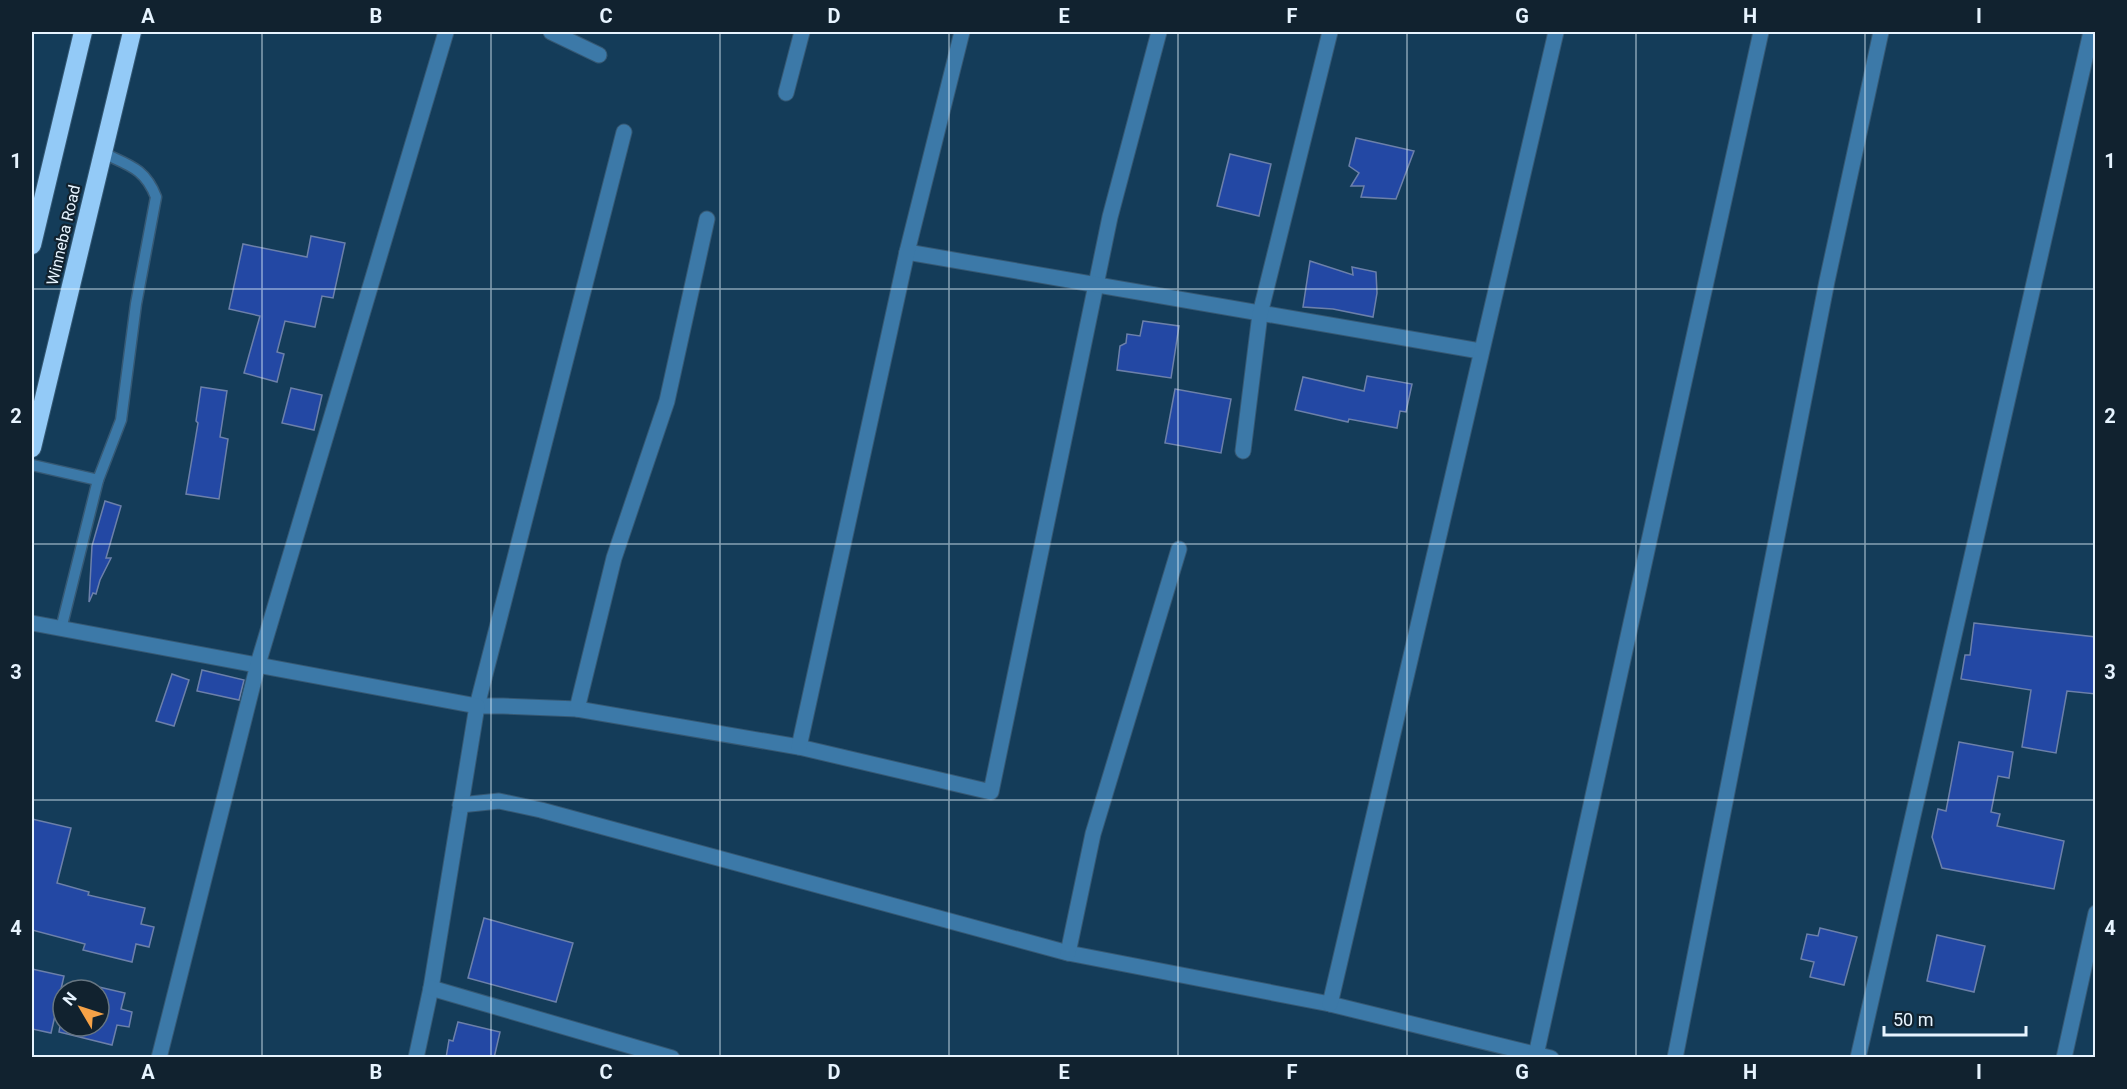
<svg xmlns="http://www.w3.org/2000/svg" width="2127" height="1089" viewBox="0 0 2127 1089" font-family="Roboto,sans-serif">
	<style>
		.building { fill: #2348a4; stroke: #6c80aa; stroke-width: 1.5 }
		.lines { fill: none; stroke-linecap: round; stroke-linejoin: round }
		.lane-casing { stroke: #365974; stroke-width: 13 }
		.street-casing { stroke: #365974; stroke-width: 17 }
		.highway-casing { stroke: #365974; stroke-width: 20 }
		.lane { stroke: #3c79a8; stroke-width: 10 }
		.street { stroke: #3c79a8; stroke-width: 15 }
		.highway { stroke: #93caf7; stroke-width: 18 }
		.grid { fill: none; stroke: #e7f4ff; stroke-width: 1.5; stroke-opacity: 0.55 }
		.labels { text-anchor: middle; stroke-width: 4.5; stroke-linejoin: round; paint-order: stroke }
		.street-label { font-size: 16px; fill: #e7f4ff; stroke: #11222f }
		.neatline { fill: none; stroke: #e7f4ff; stroke-width: 2 }
		.grid-label { font-size: 20px; text-anchor: middle; font-weight: bold; fill: #e7f4ff }
	</style>
	<rect width="100%" height="100%" fill="#143c59"/>
	<g class="building">
		<path d="M1356,138l58,13 -18,48 -35,-2 3,-11h-13l8,-13 -10,-7z"/>
		<path d="M1230,154l41,10 -12,52 -42,-10z"/>
		<path d="M311,236l34,7 -12,55 -11,-2 -7,31 -30,-6 -8,31 7,2 -7,28 -33,-9 16,-57 -31,-7 14,-65 64,13z"/>
		<path d="M1310,261l43,14 -1,-8 24,5 1,21 -4,24 -40,-8 -30,-2z"/>
		<path d="M1143,321l36,5 -8,52 -54,-8 3,-24 6,-3 1,-9 13,2z"/>
		<path d="M1367,376l45,8 -6,28 -6,-1 -3,17 -48,-9 -1,3 -53,-12 8,-33 61,14z"/>
		<path d="M201,387l26,4 -7,46 8,2 -9,60 -33,-5 12,-71 -2,-2z"/>
		<path d="M291,388l31,7 -8,35 -32,-7z"/>
		<path d="M1175,389l56,10 -10,54 -56,-10z"/>
		<path d="M105,501l16,5 -15,52h5l-11,22 -4,14 -3,-1 -4,9 3,-56z"/>
		<path d="M1974,623l122,14v57l-29,-3 -11,62 -34,-6 9,-57 -70,-11 4,-24h5z"/>
		<path d="M202,670l42,10 -5,20 -42,-9z"/>
		<path d="M172,674l17,6 -15,46 -18,-5z"/>
		<path d="M1959,742l54,10 -4,26 -11,-2 -7,36 9,2 -3,12 67,15 -10,48 -112,-21 -10,-31 6,-28 8,2z"/>
		<path d="M32,819l39,9 -14,55 32,9 -1,3 57,13 -4,16 13,3 -5,20 -13,-3 -4,18 -49,-12 2,-6 -53,-14z"/>
		<path d="M484,918l89,25 -17,59 -88,-24z"/>
		<path d="M1820,928l37,9 -13,48 -34,-8 4,-15 -13,-3 6,-25 11,2z"/>
		<path d="M1937,935l48,11 -11,46 -47,-11z"/>
		<path d="M32,969l32,7 -13,57 -19,-4z"/>
		<path d="M99,987l26,6 -4,16 11,3 -3,15 -12,-2 -5,20 -53,-13 1,-6h39z"/>
		<path d="M458,1022l42,10 -6,26h-48l3,-18 4,1z"/>
	</g>
	<g class="lines">
		<defs>
			<g id="lane">
				<path d="M32,465l66,15"/>
				<path d="M61,629l37,-149 23,-60 15,-116 20,-107c-11,-29 -28,-32 -53,-44"/>
			</g>
			<g id="street">
				<path d="M551,32l48,23"/>
				<path d="M786,93l16,-61"/>
				<path d="M624,132l-147,574h26l74,3 222,38 192,45 119,-575 49,-185"/>
				<path d="M907,252l573,99"/>
				<path d="M1243,451l17,-137 70,-282"/>
				<path d="M32,623l445,83 -46,282 -15,70"/>
				<path d="M577,709l37,-151 53,-157 40,-182"/>
				<path d="M799,747l108,-495 55,-220"/>
				<path d="M460,805l39,-4 42,9 527,143 262,51 221,54"/>
				<path d="M1068,953l25,-119 86,-285"/>
				<path d="M431,988l241,70"/>
				<path d="M1330,1004c76,-324 148,-649 226,-972"/>
				<path d="M1536,1055l225,-1023"/>
				<path d="M159,1058l99,-394 188,-632"/>
				<path d="M1675,1058l152,-777 54,-249"/>
				<path d="M1858,1058l233,-1026"/>
				<path d="M2064,1058l32,-145"/>
			</g>
			<g id="highway">
				<path d="M32,245l51,-213"/>
				<path d="M32,448l100,-416"/>
			</g>
		</defs>
		<use href="#lane" class="lane-casing"/>
		<use href="#street" class="street-casing"/>
		<use href="#highway" class="highway-casing"/>
		<use href="#lane" class="lane"/>
		<use href="#street" class="street"/>
		<use href="#highway" class="highway"/>
	</g>
	<path class="grid" d="M262,32v1026M491,32v1026M720,32v1026M949,32v1026M1178,32v1026M1407,32v1026M1636,32v1026M1865,32v1026M32,289h2064M32,544h2064M32,800h2064"/>
	<g class="labels">
		<g class="street-label">
			<text transform="translate(63 235) rotate(-77)" y="6">Winneba Road</text>
		</g>
	</g>
	<rect width="2127" height="1089" fill="none" stroke="#11222f" stroke-width="66"/>
	<g transform="translate(81 1008) rotate(309)"><circle r="28" fill="#11222f" stroke="#677682" stroke-width="1.5"/>
	<path d="M0-4.5L10 22L0 15L-10 22Z" fill="#f6a247"/>
	<text y="-9" font-size="16" font-weight="bold" text-anchor="middle" fill="#e7f4ff">N</text>
	</g>
	<path d="M1884 1026v9h142v-9" fill="none" stroke="#e7f4ff" stroke-width="3"/>
	<text x="1893" y="1026" font-size="18" fill="#e7f4ff" stroke="#11222f" stroke-width="4.5" paint-order="stroke">50 m</text>
	<rect x="33" y="33" width="2061" height="1023" class="neatline"/>
	<g class="grid-label">
		<text x="148" y="23">A</text>
		<text x="376" y="23">B</text>
		<text x="606" y="23">C</text>
		<text x="834" y="23">D</text>
		<text x="1064" y="23">E</text>
		<text x="1292" y="23">F</text>
		<text x="1522" y="23">G</text>
		<text x="1750" y="23">H</text>
		<text x="1979" y="23">I</text>
		<text x="16" y="168">1</text>
		<text x="2110" y="168">1</text>
		<text x="16" y="423">2</text>
		<text x="2110" y="423">2</text>
		<text x="16" y="679">3</text>
		<text x="2110" y="679">3</text>
		<text x="16" y="935">4</text>
		<text x="2110" y="935">4</text>
		<text x="148" y="1079">A</text>
		<text x="376" y="1079">B</text>
		<text x="606" y="1079">C</text>
		<text x="834" y="1079">D</text>
		<text x="1064" y="1079">E</text>
		<text x="1292" y="1079">F</text>
		<text x="1522" y="1079">G</text>
		<text x="1750" y="1079">H</text>
		<text x="1979" y="1079">I</text>
	</g>
</svg>
